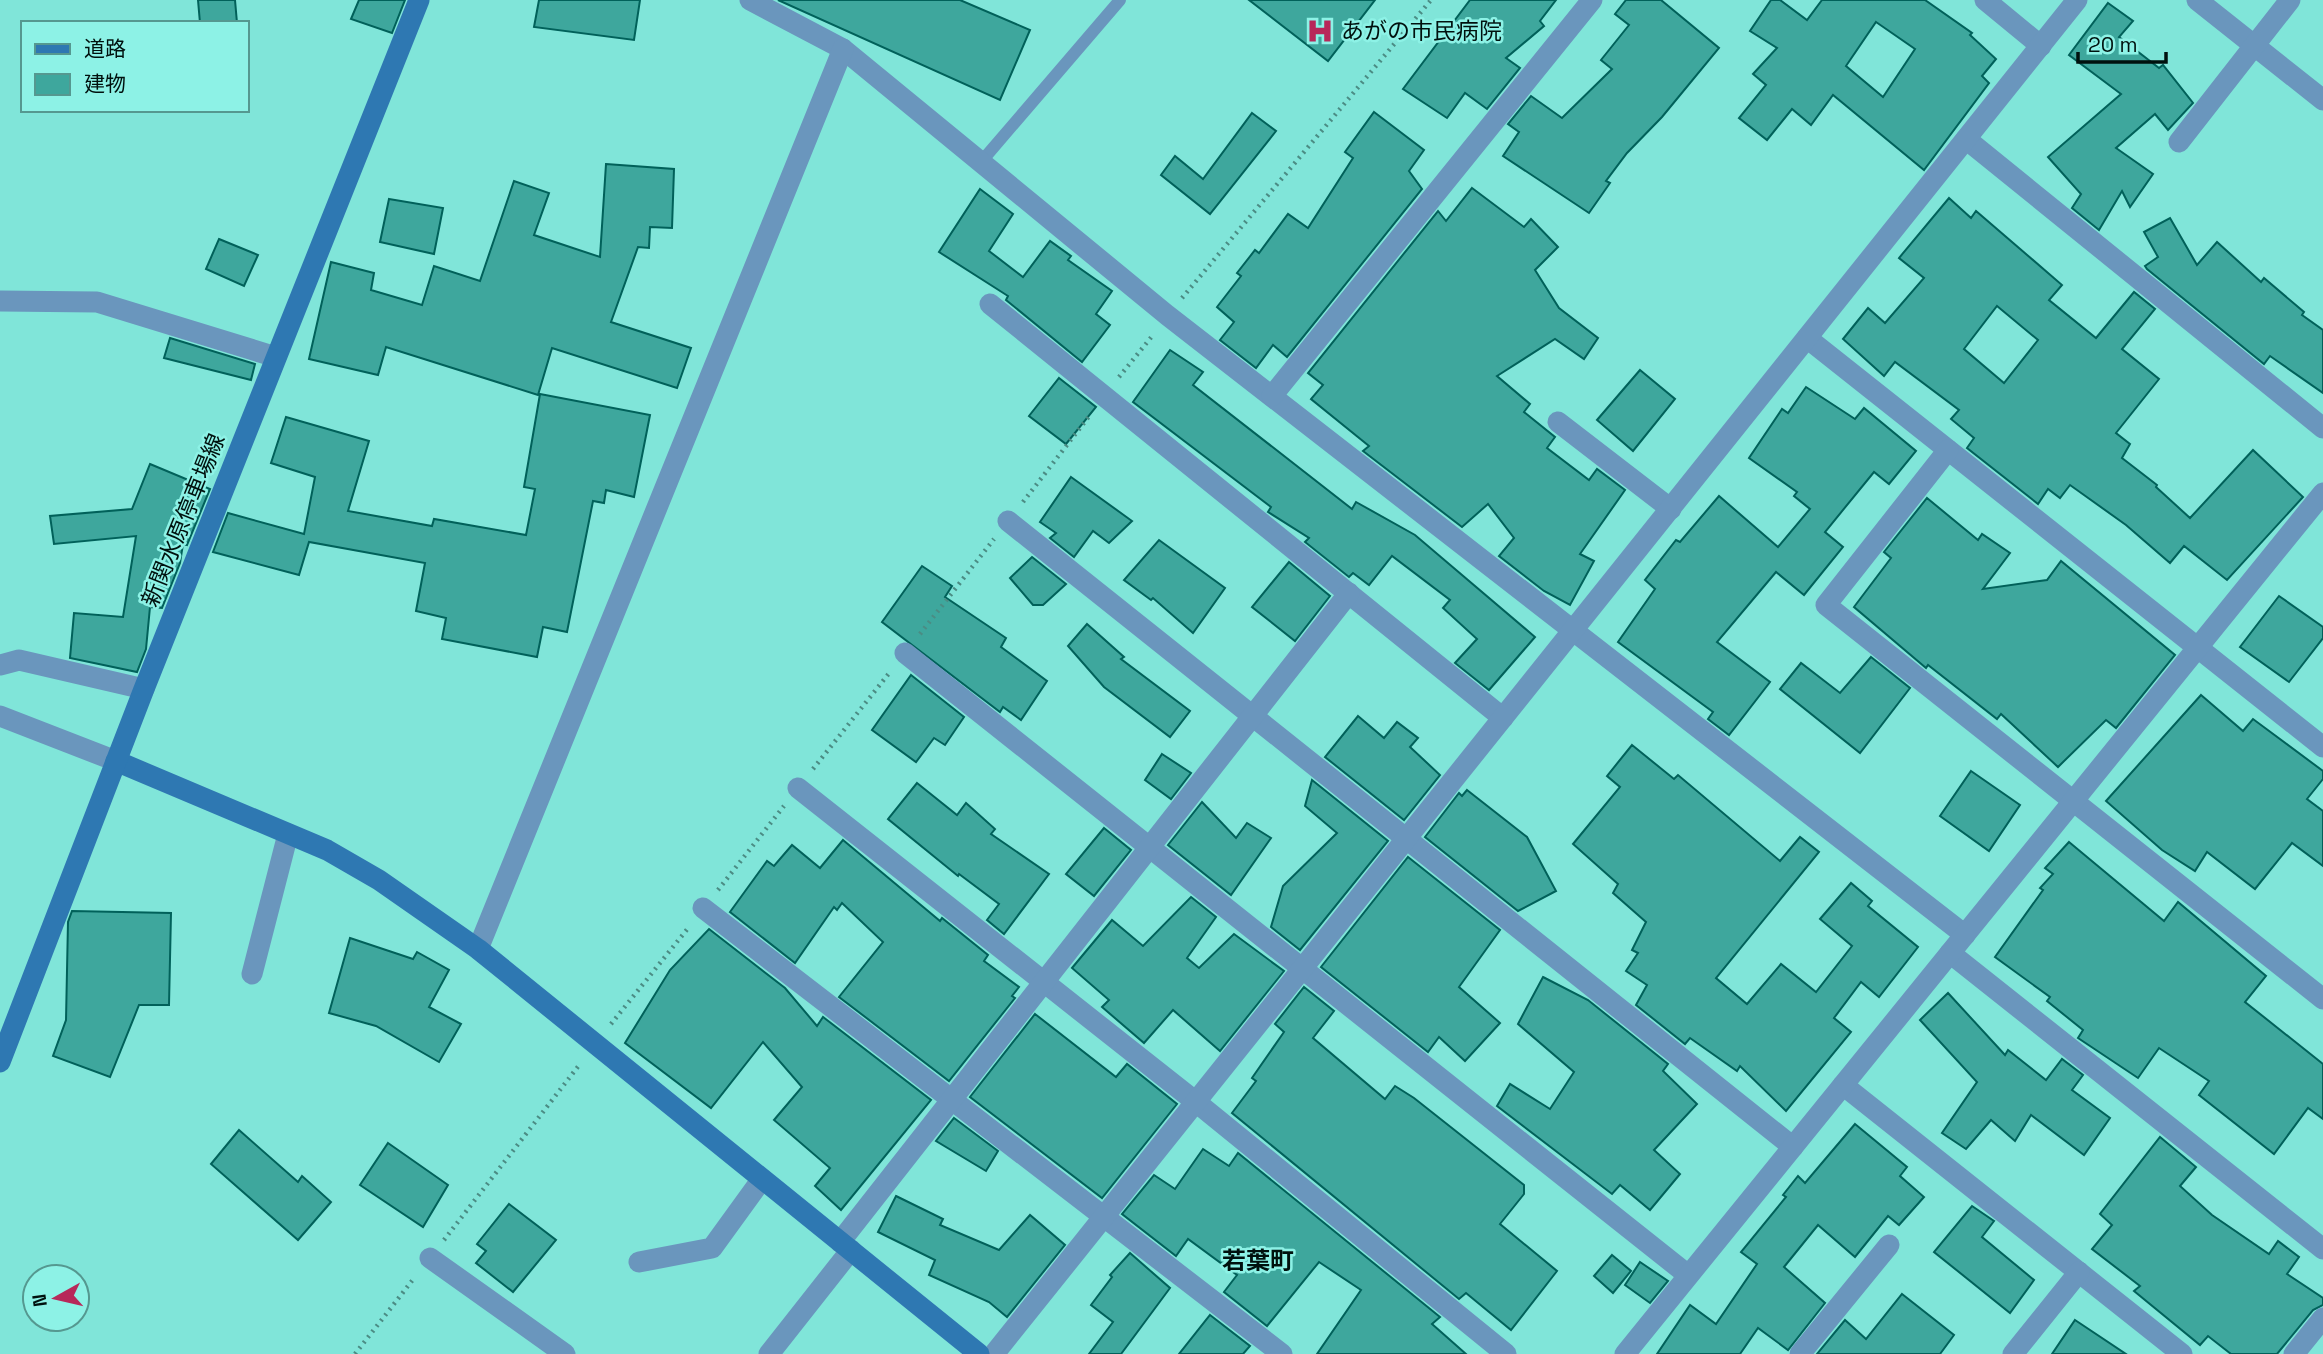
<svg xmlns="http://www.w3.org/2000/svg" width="2323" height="1354" viewBox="0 0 2323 1354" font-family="'Space Grotesk','Noto Sans JP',sans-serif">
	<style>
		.building { fill: #3ea79d; stroke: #01615a; stroke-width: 2; fill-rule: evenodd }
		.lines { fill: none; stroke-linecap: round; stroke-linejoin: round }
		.path { stroke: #4b8c84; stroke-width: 4.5; stroke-dasharray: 2 5; stroke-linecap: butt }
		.lane { stroke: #6a96bd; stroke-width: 12 }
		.street { stroke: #6a96bd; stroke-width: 21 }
		.secondary { stroke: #2e78b2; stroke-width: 21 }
		.labels { text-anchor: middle; stroke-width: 5; stroke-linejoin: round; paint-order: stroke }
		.poi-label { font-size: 23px; fill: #00110e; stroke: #8df2e6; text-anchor: start }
		.street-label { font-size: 23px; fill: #00110e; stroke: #8df2e6 }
		.neighbourhood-label { font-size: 24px; font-weight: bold; fill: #00110e; stroke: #8df2e6 }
	</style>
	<rect width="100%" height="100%" fill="#80e5d9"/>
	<g class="building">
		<path d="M198,0h37l2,23h-37z"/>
		<path d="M359,0h46l-13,33 -41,-14z"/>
		<path d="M539,0h101l-6,40 -100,-13z"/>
		<path d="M778,0h182l70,30 -30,70z"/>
		<path d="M1249,0h126l-47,61z"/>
		<path d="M1470,0h86l-16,21 4,5 -38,32 14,10 -33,41 -22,-16 -18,25 -44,-29z"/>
		<path d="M1626,0h35l58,48 -57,69 -35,36 -21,28 4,2 -21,30 -86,-57 16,-24 -11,-8 23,-28 31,22 50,-49 -11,-9 28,-35 -14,-11z"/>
		<path d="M1771,0h9l27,20 15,-20h103l47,33 -2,2 26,24 -14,17 7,7 -65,87 -91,-75 -22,30 -19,-16 -25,31 -28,-22 27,-33 -13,-11 24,-26 -27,-17zM1876,22l39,27 -32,48 -37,-31z"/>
		<path d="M2108,3l25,18 -14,16 40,31 4,-3 30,38 -25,27 -13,-16 -39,34 37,26 -23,33 -8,-16 -23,39 -27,-22 9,-14 -33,-37 73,-63 -52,-39z"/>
		<path d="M1374,112l50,38 -15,21 13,18 -135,168 -14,-12 -17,23 -36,-28 14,-18 -17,-15 24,-31 -4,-3 18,-23 4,3 29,-39 20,14 45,-70 -8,-6z"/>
		<path d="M1252,113l24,18 -66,83 -49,-39 14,-19 28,23z"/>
		<path d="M606,164l68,5 -2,59 -22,-1 -1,21 -11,-1 -27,75 80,26 -14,40 -125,-40 -14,47 -152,-48 -8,28 -69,-16 22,-97 43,11 -3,17 51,15 12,-39 46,15 34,-100 35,12 -15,42 66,22z"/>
		<path d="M1472,188l52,39 7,-8 27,28 -23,23 24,38 39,30 -14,21 -29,-20 -58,37 33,28 -6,8 31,25 -8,11 42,32 8,-11 28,21 -45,64 14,7 -24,44 -26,-14 -45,-35 15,-18 -26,-34 -26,23 -99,-76 6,-5 -58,-47 12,-14 -15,-12 130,-162 8,10z"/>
		<path d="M980,189l33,25 -24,37 34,26 27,-36 21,15 -3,4 44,31 -16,23 14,11 -28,37 -76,-62 2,-4 -69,-44z"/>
		<path d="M1949,198l22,20 5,-7 86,74 -13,15 47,38 38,-46 21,17 -33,40 37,30 -43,54 14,11 -8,14 35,27 -1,2 34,31 63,-68 50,47 -76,83 -43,-34 -14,17 -44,-38 -56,-40 -10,13 -12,-9 -10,15 -71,-56 7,-10 -23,-19 8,-9 -64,-48 -11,14 -41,-37 25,-31 17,15 39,-45 -25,-20zM1997,306l41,34 -34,43 -40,-34z"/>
		<path d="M389,199l54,9 -9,46 -54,-12z"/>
		<path d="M2170,218l27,47 20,-23 44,40 3,-4 40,34 -2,3 21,15v63l-53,-37 -6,8 -117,-95 -2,-3 13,-9 -14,-25z"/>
		<path d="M219,239l39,16 -14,31 -38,-17z"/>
		<path d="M170,338l85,26 -4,16 -87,-22z"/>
		<path d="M1170,350l33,22 -10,13 159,124 4,-7 59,33 120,102 -46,53 -34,-27 22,-24 -34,-31 7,-8 -58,-44 -23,29 -16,-12 -4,4 -44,-35 4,-4 -41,-26 3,-5 -138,-105z"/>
		<path d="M1640,370l35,29 -42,52 -36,-31z"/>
		<path d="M1059,378l37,29 -30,37 -37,-28z"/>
		<path d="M1806,387l49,32 9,-11 52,43 -27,33 -15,-12 -49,60 18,15 -39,48 -28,-23 -59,70 53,40 -41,53 -21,-16 5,-7 -95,-70 37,-53 -10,-9 31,-40 4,2 39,-46 59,51 32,-38 -16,-13 3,-4 -48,-34 33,-49 6,4z"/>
		<path d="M540,394l110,21 -16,82 -28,-7 -2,13 -11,-2 -26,131 -24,-5 -6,30 -95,-18 4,-21 -30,-7 9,-48 -116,-21 -10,33 -86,-23 15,-39 76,21 11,-57 -44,-14 15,-46 83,24 -21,70 84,15 2,-7 92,16 9,-46 -11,-2z"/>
		<path d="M150,464l60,25 -23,56 -4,-1 -3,19 -18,45 -12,-1 -4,42 -9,23 -67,-14 4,-45 49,4 13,-81 -82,8 -4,-28 82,-7z"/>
		<path d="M1071,477l61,44 -23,22 -16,-12 -19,26 -24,-19 6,-5 -16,-11z"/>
		<path d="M1927,498l51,42 4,-6 28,19 -27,36 64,-9 14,-19 114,94 -59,73 -10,-8 -48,47 -57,-53 -4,5 -69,-54 -2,3 -72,-61 37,-49 -7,-6z"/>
		<path d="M1159,540l66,48 -32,45 -40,-35 -2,2 -27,-20z"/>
		<path d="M1032,557l34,27 -23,21h-10l-23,-27z"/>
		<path d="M1289,562l41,34 -35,45 -43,-34z"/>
		<path d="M922,566l30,20 -7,11 61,41 -5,9 46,34 -26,39 -18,-13 -3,5 -118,-90z"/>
		<path d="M2279,596l44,31v11l-34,44 -49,-35z"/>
		<path d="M1087,624l37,33 -3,2 69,52 -20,26 -66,-50 -36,-41z"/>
		<path d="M1871,657l39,31 -50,65 -80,-64 21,-26 39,30z"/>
		<path d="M911,675l53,42 -19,28 -11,-7 -18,24 -44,-32z"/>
		<path d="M2201,695l42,36 10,-12 70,52v8l-16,20 16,12v55l-31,-23 -37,46 -48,-37 -12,19 -33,-21 -56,-49z"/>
		<path d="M1358,716l26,22 13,-16 21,16 -8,9 30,28 -36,45 -79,-63z"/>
		<path d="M1632,745l42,34 4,-4 102,86 20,-24 19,15 -103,126 31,26 34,-40 35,28 36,-46 -32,-27 31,-36 21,18 -4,5 50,41 -39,50 -18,-15 -27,36 17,14 -65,79 -46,-45 -3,5 -47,-33 -5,6 -49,-39 11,-20 -21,-14 12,-18 -6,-3 14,-28 -33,-29 5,-9 -45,-40 47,-57 -13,-11z"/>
		<path d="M1162,754l29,19 -20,26 -26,-19z"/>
		<path d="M1971,771l49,34 -31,46 -49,-35z"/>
		<path d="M1312,780l76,61 -88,109 -29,-23 12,-41 54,-53 -32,-27z"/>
		<path d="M917,783l40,32 9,-12 29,26 -4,5 58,40 -45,60 -17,-14 12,-16 -40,-30 -1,2 -70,-57z"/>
		<path d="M1467,790l60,47 29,54 -38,20 -93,-74 34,-44 3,3z"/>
		<path d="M1202,802l34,36 11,-15 24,15 -40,57 -63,-50z"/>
		<path d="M1104,828l27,22 -37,46 -28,-22z"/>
		<path d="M843,840l97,81 2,-3 46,37 -4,6 35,26 -7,9 3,2 -66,83 -110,-84 44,-55 -41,-39 -5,7 -3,-3 -39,56 -65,-51 37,-51 7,5 18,-21 28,23z"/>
		<path d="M2069,842l95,79 14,-19 88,74 -21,26 78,62v55l-15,-11 -34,46 -75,-59 10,-14 -50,-33 -21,30 -60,-40 5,-8 -36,-29 3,-4 -55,-40 48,-67 -3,-2 13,-14 -8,-6z"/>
		<path d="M1408,857l92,73 -41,57 41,36 -35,38 -26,-24 -11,15 -107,-85z"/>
		<path d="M1191,897l25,20 -29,41 12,10 35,-34 50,37 -64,80 -47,-41 -29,33 -42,-36 7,-7 -37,-32 40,-48 31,26z"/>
		<path d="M72,911l99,2 -2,92h-30l-29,72 -57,-21 13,-36 2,-98z"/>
		<path d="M709,929l76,59 32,38 6,-9 108,83 -90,110 -26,-24 15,-18 -56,-48 28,-33 -39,-45 -52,66 -86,-65 45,-73z"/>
		<path d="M350,938l63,21 4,-7 32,18 -20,37 32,17 -22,38 -63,-36 -47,-13z"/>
		<path d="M1543,977l45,23 80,64 -5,7 34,33 -43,46 26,24 -30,36 -30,-25 -8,9 -115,-88 13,-22 40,25 24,-37 -56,-48z"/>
		<path d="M1304,987l30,24 -21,27 72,61 10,-13 19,12 110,87v9l-24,30 57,47 -46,59 -45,-37 -7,6 -227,-186 24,-32 -4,-3 32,-46 -9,-8z"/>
		<path d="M1948,993l57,62 3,-5 38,30 16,-21 21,16 -11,15 38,28 -26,37 -53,-40 -16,26 -24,-21 -25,29 -24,-16 35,-51 -57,-62z"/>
		<path d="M1035,1014l81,63 11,-13 50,40 -75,94 -132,-101z"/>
		<path d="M954,1118l44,33 -12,20 -50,-30z"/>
		<path d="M1855,1124l52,43 -7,9 24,21 -25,28 -11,-9 -33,41 -37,-32 -34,42 41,36 -37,47 -30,-22 -18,26h-83l33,-49 26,19 41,-60 -16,-12 45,-55 -3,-2 15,-19 7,7z"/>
		<path d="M239,1130l59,52 4,-6 29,26 -33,38 -87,-76z"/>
		<path d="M2160,1137l36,30 -16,19 32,29 57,39 9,-13 21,16 -12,17 36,24v7l-10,5 -36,44h-46l-23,-18 -8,9 -66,-54 6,-5 -48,-37 20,-24 -12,-11z"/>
		<path d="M388,1143l60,42 -25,42 -63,-42z"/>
		<path d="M1203,1149l26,17 9,-13 202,164 -8,7 34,30h-149l44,-64 -42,-28 -52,64 -43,-34 13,-17 -49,-36 -12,17 -54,-42 32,-39 21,14z"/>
		<path d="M896,1196l47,23 -3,6 59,25 31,-35 35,30 -58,72 -18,-15 -60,-27 6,-15 -57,-28z"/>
		<path d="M509,1204l47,36 -43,52 -37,-29 10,-12 -9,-7z"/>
		<path d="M1972,1206l22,15 -12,16 52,43 -24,33 -76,-61z"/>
		<path d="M1130,1253l40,35 -49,66h-32l24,-32 -22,-17 21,-28 -2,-2z"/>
		<path d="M1612,1255l19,16 -18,22 -19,-17z"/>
		<path d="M1640,1262l28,19 -18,22 -25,-18z"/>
		<path d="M1902,1294l52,41 -14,19h-123l28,-34 21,19z"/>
		<path d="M1210,1315l40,31 -7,8h-64z"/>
		<path d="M2075,1320l51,34h-74z"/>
	</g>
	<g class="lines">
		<g class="path">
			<path d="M1182,298l249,-298"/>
			<path d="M1119,377l34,-42"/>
			<path d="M1023,502l67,-87"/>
			<path d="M920,634l74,-95"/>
			<path d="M813,769l77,-97"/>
			<path d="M718,890l66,-84"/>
			<path d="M611,1024l78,-97"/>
			<path d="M444,1240l136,-176"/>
			<path d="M355,1354l60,-77"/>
		</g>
		<path class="lane" d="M981,162l139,-162"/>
		<g class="street">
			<path d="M750,0l93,49 324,266 798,620"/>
			<path d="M1985,0l56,46"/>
			<path d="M2197,0l126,100"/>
			<path d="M1966,139l357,289"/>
			<path d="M2179,142l111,-142"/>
			<path d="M0,301l97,1 179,55"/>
			<path d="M990,304l513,414"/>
			<path d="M1807,338l516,409"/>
			<path d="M1272,396l320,-396"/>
			<path d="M1558,422l113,87"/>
			<path d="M1948,450l-122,155 497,394"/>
			<path d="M1008,521l785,626"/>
			<path d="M905,653l783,622"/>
			<path d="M0,665l19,-5 125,29"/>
			<path d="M0,716l116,45"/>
			<path d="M798,788l398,314 310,252"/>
			<path d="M703,908l579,446"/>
			<path d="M478,949l365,-900"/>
			<path d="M1950,953l373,296"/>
			<path d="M252,974l36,-140"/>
			<path d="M1843,1085l339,269"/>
			<path d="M840,1242l509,-649"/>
			<path d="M430,1258l135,96"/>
			<path d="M639,1262l73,-14 50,-69"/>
			<path d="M769,1354l82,-104"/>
			<path d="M994,1354l1083,-1354"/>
			<path d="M1625,1354l698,-861"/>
			<path d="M1800,1354l89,-109"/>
			<path d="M2013,1354l66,-82"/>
			<path d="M2294,1354l29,-36"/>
		</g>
		<g class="secondary">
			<path d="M116,761l211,89 52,30 99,69 501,405"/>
			<path d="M0,1062l144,-373 275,-689"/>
		</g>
	</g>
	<defs>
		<symbol id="hospital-bare" viewBox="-9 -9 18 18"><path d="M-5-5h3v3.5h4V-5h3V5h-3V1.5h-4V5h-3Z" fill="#b7285a" stroke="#8df2e6" stroke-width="2.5" paint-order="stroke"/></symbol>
	</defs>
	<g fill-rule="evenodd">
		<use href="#hospital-bare" x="1301" y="12" width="38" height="38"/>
	</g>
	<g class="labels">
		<g class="poi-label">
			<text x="1341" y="39">あがの市民病院</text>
		</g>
		<g class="street-label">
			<text transform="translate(183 520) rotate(-68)" y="8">新関水原停車場線</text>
		</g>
		<g class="neighbourhood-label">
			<text x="1258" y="1269">若葉町</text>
		</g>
	</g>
	<rect x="21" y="21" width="228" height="91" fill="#8df2e6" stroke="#559890" stroke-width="2"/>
	<rect x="35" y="44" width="35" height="10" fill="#2e78b2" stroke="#559890" stroke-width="2"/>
	<text x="84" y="56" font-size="21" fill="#00110e">道路</text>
	<rect x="35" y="74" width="35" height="21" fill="#3ea79d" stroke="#559890" stroke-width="2"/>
	<text x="84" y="91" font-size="21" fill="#00110e">建物</text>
	<g transform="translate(56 1298) rotate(262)"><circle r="33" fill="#8df2e6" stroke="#559890" stroke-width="2"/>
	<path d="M0-5L12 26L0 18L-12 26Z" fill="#b7285a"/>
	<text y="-10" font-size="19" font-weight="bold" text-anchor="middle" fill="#00110e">N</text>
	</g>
	<path d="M2078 52v10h88v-10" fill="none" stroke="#00110e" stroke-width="3.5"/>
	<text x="2088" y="52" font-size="21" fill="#00110e" stroke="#8df2e6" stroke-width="5" paint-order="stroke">20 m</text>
</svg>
